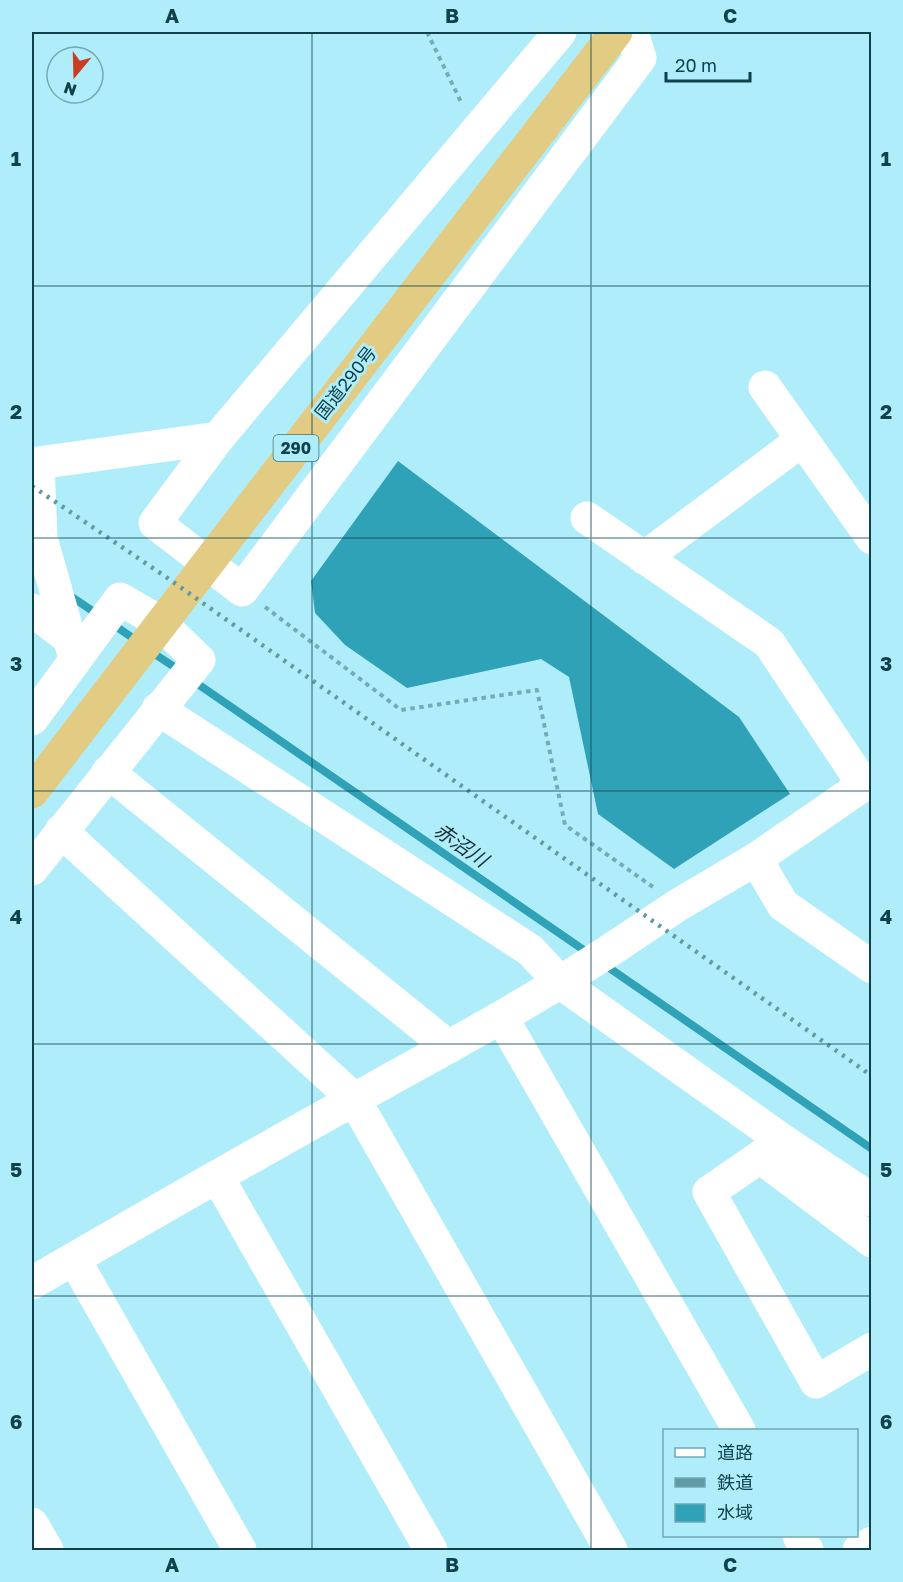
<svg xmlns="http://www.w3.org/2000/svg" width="903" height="1582" viewBox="0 0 903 1582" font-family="'Golos Text','Noto Sans JP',sans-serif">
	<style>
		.water { fill: #30a2b7 }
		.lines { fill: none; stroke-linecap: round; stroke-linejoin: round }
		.stream { stroke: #30a2b7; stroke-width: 8 }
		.path { stroke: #73acb8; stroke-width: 4; stroke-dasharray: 4.5 4.5; stroke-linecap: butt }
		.minor { stroke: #fff; stroke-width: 33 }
		.tertiary { stroke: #fff; stroke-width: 33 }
		.trunk { stroke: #e2cc83; stroke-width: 33 }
		.rail { stroke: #6199a5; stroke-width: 4.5; stroke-dasharray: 3 6; stroke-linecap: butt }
		.grid { fill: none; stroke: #10424c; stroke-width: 1.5; stroke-opacity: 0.55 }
		.labels { text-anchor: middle; stroke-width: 6; stroke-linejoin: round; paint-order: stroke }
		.shield { fill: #b0edfb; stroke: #407580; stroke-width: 1.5 }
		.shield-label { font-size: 16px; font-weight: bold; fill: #10424c }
		.street-label { font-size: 18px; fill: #10424c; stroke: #b0edfb }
		.water-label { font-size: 20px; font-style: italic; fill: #172f34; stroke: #b0edfb }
		.neatline { fill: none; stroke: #10424c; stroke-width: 2 }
		.grid-label { font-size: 20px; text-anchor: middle; font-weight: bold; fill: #10424c }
	</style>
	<rect width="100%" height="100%" fill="#b0edfb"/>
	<path class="water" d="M398,461l341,256 51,77 -116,75 -76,-55 -29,-137 -28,-18 -134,29 -62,-43 -30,-32 -4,-32z"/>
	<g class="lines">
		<g class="stream">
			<path d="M66,593l34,23"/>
			<path d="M111,623l29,20"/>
			<path d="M150,651l32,21"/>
			<path d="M192,680l399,275"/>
			<path d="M602,963l270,186"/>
		</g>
		<g class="path">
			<path d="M427,32l34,70"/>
			<path d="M265,607l136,103 136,-20 28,135 88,62"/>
		</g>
		<g class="minor">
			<path d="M560,32l-342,406 -63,85 87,67 398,-532 -8,-26"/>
			<path d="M765,387l107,151"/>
			<path d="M587,518l182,125 94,141"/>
			<path d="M644,558l158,-118"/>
			<path d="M32,610l38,29"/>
			<path d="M75,658l-34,-120 -3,-75 180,-25"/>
			<path d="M158,709l372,241 31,33 221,157 90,60"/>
			<path d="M32,719l88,-120 38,22 41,39 -167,209"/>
			<path d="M108,772l341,275"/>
			<path d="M61,831l293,268 257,451"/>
			<path d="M756,859l27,46 89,62"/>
			<path d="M502,1018l237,412"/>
			<path d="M776,1144l-16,13 112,84"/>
			<path d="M760,1157l-51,35 107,190 56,-33"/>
			<path d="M218,1178l213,372"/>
			<path d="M74,1259l166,291"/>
			<path d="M32,1283c107,-62 215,-124 323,-184 89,-50 178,-97 263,-154"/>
			<path d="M799,1536l8,14"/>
			<path d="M859,1550l13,-7"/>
		</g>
		<g class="tertiary">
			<path d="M618,945l60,-40 78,-46 116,-80"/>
			<path d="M32,1524l15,26"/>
		</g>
		<path class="trunk" d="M32,792l584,-760"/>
		<path class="rail" d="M32,486l134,91 706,499"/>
	</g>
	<path class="grid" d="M312,32v1518M591,32v1518M32,286h840M32,538h840M32,791h840M32,1044h840M32,1296h840"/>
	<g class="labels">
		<rect class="shield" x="273.5" y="435" width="45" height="26" rx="4.5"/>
		<g class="shield-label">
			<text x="296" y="454">290</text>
		</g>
		<g class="street-label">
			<text transform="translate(346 383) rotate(-52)" y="6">国道290号</text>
		</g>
		<g class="water-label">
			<text transform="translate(461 845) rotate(35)" y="7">赤沼川</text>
		</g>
	</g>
	<rect width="903" height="1582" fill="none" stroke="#b0edfb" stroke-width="66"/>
	<rect x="663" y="1429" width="195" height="108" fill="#b0edfb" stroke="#70a9b5" stroke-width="1.5"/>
	<rect x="675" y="1448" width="30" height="9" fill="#ffffff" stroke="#70a9b5" stroke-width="1.5"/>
	<text x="717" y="1459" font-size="18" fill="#10424c">道路</text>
	<rect x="675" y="1478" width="30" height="9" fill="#6199a5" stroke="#70a9b5" stroke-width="1.5"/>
	<text x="717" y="1489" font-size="18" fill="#10424c">鉄道</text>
	<rect x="675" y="1504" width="30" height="18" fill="#30a2b7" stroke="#70a9b5" stroke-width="1.5"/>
	<text x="717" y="1519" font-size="18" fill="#10424c">水域</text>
	<g transform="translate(75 75) rotate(199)"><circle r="28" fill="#b0edfb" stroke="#70a9b5" stroke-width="1.5"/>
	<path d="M0-4.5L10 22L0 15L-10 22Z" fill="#c93e22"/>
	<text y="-9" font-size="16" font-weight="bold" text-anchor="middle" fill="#10424c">N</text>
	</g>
	<path d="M666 72v9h84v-9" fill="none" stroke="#10424c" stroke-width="3"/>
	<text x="675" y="72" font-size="18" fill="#10424c" stroke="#b0edfb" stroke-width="4.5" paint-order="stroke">20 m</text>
	<rect x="33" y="33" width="837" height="1516" class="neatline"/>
	<g class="grid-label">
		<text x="172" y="23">A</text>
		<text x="452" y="23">B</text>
		<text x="730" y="23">C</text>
		<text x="16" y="166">1</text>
		<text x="886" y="166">1</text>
		<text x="16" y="419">2</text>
		<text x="886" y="419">2</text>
		<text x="16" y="671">3</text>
		<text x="886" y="671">3</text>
		<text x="16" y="924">4</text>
		<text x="886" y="924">4</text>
		<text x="16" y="1177">5</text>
		<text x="886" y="1177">5</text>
		<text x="16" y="1429">6</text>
		<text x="886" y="1429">6</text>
		<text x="172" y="1572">A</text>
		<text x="452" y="1572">B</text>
		<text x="730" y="1572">C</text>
	</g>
</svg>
